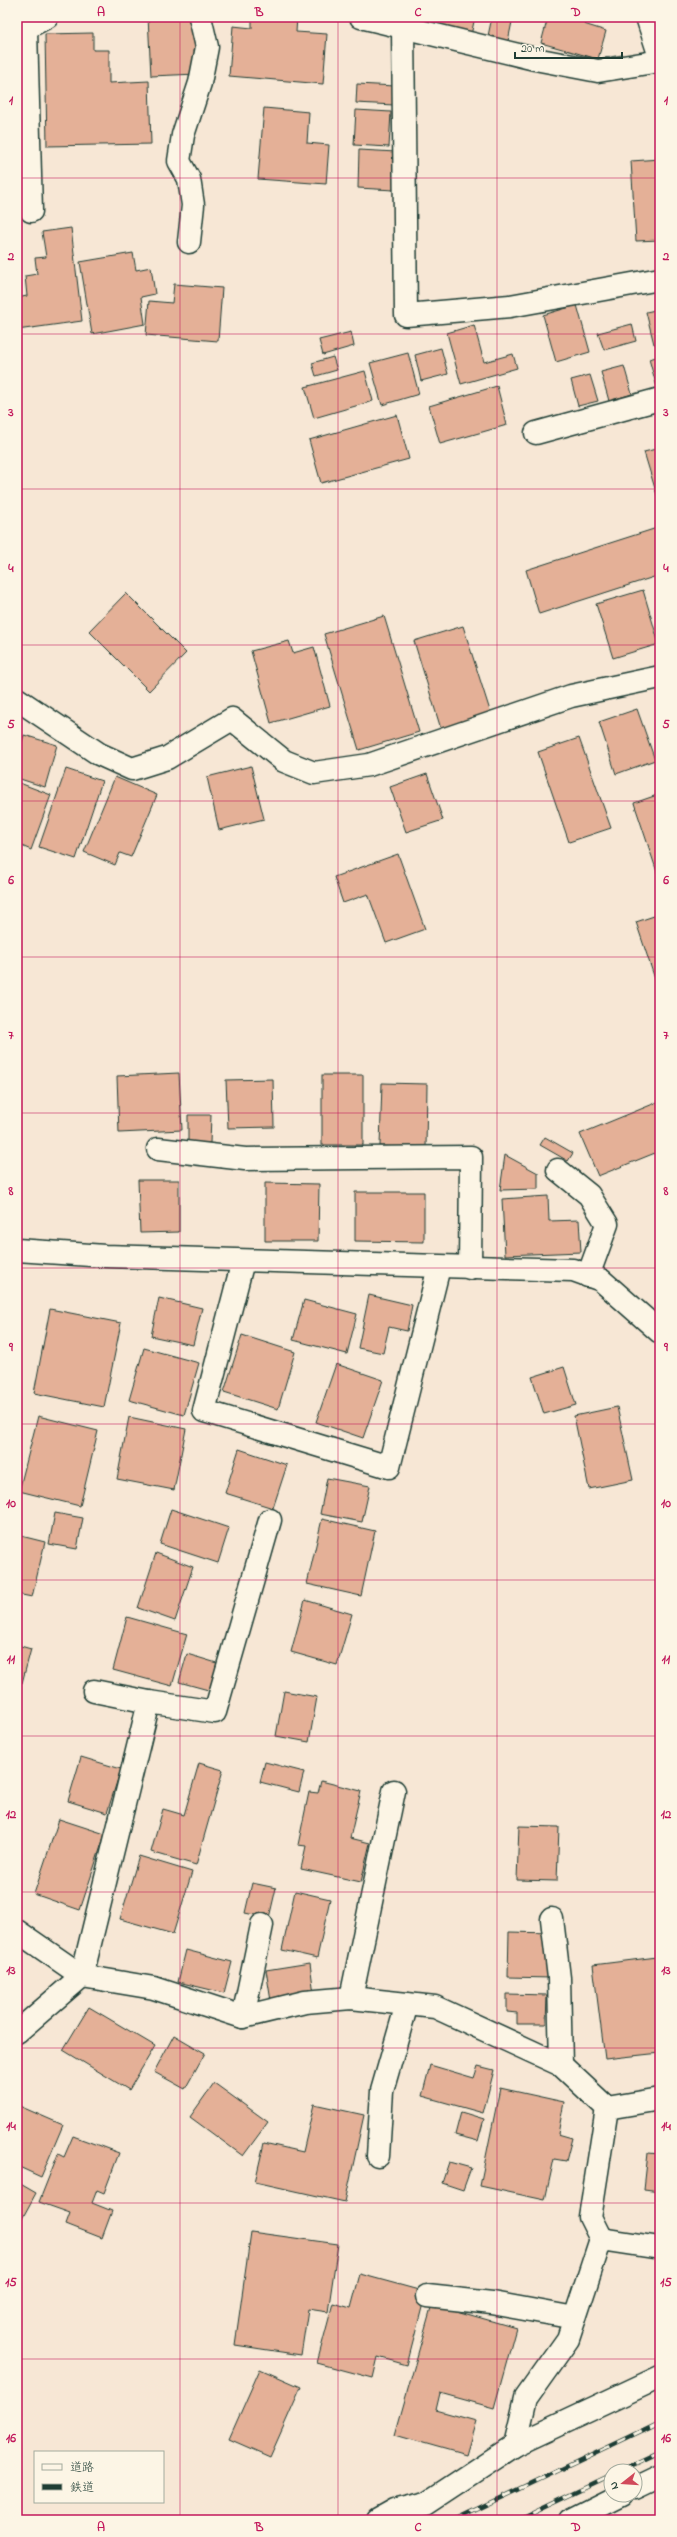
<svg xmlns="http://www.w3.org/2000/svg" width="677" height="2537" viewBox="0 0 677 2537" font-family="'Indie Flower','Klee One',sans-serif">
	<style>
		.building { fill: #e4b097; stroke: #1f3d34 }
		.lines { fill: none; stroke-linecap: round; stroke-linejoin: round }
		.minor-casing { stroke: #1f3d34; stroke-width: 25 }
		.minor { stroke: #fcf5e5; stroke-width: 22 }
		.rail-casing { stroke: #1f3d34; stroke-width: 4.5 }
		.rail { stroke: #fcf5e5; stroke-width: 3; stroke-dasharray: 9; stroke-linecap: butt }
		.grid { fill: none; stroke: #c2185b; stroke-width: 1; stroke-opacity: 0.55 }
		.neatline { fill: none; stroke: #c2185b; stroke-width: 1.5 }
		.grid-label { font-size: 13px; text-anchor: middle; font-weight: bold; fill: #c2185b }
	</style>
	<rect width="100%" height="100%" fill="#f7e7d5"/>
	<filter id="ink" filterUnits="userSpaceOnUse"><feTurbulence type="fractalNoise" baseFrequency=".025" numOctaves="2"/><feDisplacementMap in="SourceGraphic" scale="8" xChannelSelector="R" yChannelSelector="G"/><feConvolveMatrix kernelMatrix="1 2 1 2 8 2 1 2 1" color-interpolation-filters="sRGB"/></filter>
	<g filter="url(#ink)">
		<g class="building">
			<path d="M148,17h46l3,57 -46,2z"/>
			<path d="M252,17h45l-1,15 31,2 -4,50 -94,-8 4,-50 19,2z"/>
			<path d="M394,17h81l-4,18z"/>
			<path d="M492,17h21l-5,24 -20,-5z"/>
			<path d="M548,17h38l-2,7 22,7 -8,28 -57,-16z"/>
			<path d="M93,33v17h16v33l40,-2 2,63 -104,2 -2,-112z"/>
			<path d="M357,84l38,2 -1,19 -38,-2z"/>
			<path d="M264,108l45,4 -2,31 22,2 -3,39 -68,-5z"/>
			<path d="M356,110l35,2 -2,35 -35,-2z"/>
			<path d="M359,150l37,2 -2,38 -36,-2z"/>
			<path d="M660,159v81l-24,1 -5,-80z"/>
			<path d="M71,228l11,93 -65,9v-32l10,-2 -2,-20 12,-2 -2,-16 11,-1 -4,-25z"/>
			<path d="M133,253l3,17 15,-3 4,27 -14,3 4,27 -53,10 -12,-72z"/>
			<path d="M174,284l48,4 -4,53 -72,-6 3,-34 23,2z"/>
			<path d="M577,305l13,47 -34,10 -13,-47z"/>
			<path d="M660,309v34l-6,1 -8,-32z"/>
			<path d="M632,324l4,17 -32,9 -6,-17z"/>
			<path d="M474,325l10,37 29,-8 4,14 -56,16 -14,-51z"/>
			<path d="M351,332l3,14 -31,9 -4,-15z"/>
			<path d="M441,348l7,26 -27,7 -6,-26z"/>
			<path d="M408,353l11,41 -37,11 -12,-42z"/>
			<path d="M660,356v34l-2,1 -9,-32z"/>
			<path d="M333,357l4,13 -21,6 -4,-13z"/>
			<path d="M624,366l8,28 -23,7 -8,-29z"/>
			<path d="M365,371l8,30 -59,17 -9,-31z"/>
			<path d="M590,375l8,26 -20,5 -7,-26z"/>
			<path d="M497,386l10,39 -67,19 -11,-38z"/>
			<path d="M397,415l12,44 -88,24 -12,-43z"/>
			<path d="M660,448v57l-16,-53z"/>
			<path d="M660,527v48l-121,39 -13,-44z"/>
			<path d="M643,590l16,54 -46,14 -17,-54z"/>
			<path d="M126,593l60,60 -37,38 -60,-60z"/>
			<path d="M384,616l35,116 -60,18 -35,-116z"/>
			<path d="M463,626l28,88 -50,15 -27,-88z"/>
			<path d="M289,641l4,12 21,-6 16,59 -59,17 -20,-72z"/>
			<path d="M637,709l18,51 -39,14 -17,-52z"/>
			<path d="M24,735l33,10 -12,42 -28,-9v-21z"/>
			<path d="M579,738l32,90 -42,14 -31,-90z"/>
			<path d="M251,766l13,53 -45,11 -12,-53z"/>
			<path d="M66,769l36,12 -26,78 -37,-12z"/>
			<path d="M427,774l16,46 -37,12 -16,-45z"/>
			<path d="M115,777l42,18 -26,62 -11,-4 -5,12 -31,-13z"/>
			<path d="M17,782l34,13 -20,55 -14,-6z"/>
			<path d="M660,794v87l-26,-78z"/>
			<path d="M398,854l27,75 -39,14 -18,-49 -25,9 -9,-26z"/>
			<path d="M660,914v80l-24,-72z"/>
			<path d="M179,1073l3,57 -63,3 -2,-57z"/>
			<rect x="322" y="1075" width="41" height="70"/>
			<path d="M273,1079l1,48 -46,1 -2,-48z"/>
			<path d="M382,1083l45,1 -1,64 -46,-2z"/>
			<path d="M658,1102l2,49 -62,25 -18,-42z"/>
			<path d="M188,1115h23l-1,28 -22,-1z"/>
			<path d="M545,1137l28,16 -5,8 -28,-16z"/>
			<path d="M505,1155l33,18v16l-38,1z"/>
			<path d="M138,1180h41v52l-39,1z"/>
			<path d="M265,1183l54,1 -1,57h-53z"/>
			<path d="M355,1192h69v50l-69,-1z"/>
			<path d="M548,1196l1,25 30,-1 2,32 -76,3 -3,-56z"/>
			<path d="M369,1295l43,10 -5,26 -18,-4 -6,26 -25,-5z"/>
			<path d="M159,1298l43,10 -9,37 -42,-9z"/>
			<path d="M304,1300l53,14 -10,40 -54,-14z"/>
			<path d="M50,1309l71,14 -17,84 -70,-14z"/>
			<path d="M242,1335l53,17 -17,57 -54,-17z"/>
			<path d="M144,1348l55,15 -15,52 -55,-15z"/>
			<path d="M336,1364l47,16 -20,58 -47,-16z"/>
			<path d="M564,1367l12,38 -32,9 -12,-37z"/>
			<path d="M617,1407l16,73 -44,9 -15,-73z"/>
			<path d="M38,1416l60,15 -18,75 -61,-15z"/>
			<path d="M129,1417l57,12 -12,61 -57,-11z"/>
			<path d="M239,1449l48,16 -14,43 -48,-15z"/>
			<path d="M327,1478l43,8 -8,36 -42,-8z"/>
			<path d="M171,1509l58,19 -11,35 -58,-19z"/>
			<path d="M55,1513l28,5 -6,31 -28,-5z"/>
			<path d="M322,1519l53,12 -14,65 -54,-12z"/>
			<path d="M17,1535l28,7 -13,55 -15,-3z"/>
			<path d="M156,1553l37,14 -18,54 -37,-13z"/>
			<path d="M305,1600l47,14 -15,51 -46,-13z"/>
			<path d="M127,1617l60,17 -15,52 -59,-16z"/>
			<path d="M17,1645l14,4 -9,34 -5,-2z"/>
			<path d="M187,1654l33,10 -8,27 -33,-9z"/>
			<path d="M284,1691l33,6 -8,45 -33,-6z"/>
			<path d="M81,1757l40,12 -14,44 -39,-12z"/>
			<path d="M265,1762l39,10 -5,20 -39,-10z"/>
			<path d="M199,1763l24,7 -27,95 -45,-13 12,-43 21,6z"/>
			<path d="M321,1781l40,10 -11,47 20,5 -9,39 -60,-13 5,-23 -8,-1 11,-53 9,1z"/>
			<path d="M59,1819l46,15 -25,76 -46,-16z"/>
			<path d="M519,1826l40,1 -2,54 -40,-1z"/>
			<path d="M139,1856l53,16 -19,62 -53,-15z"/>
			<path d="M252,1883l24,5 -7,30 -24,-5z"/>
			<path d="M295,1891l35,8 -13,59 -35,-8z"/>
			<path d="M509,1932l43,1 -1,45 -43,-1z"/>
			<path d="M186,1950l46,12 -8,31 -46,-11z"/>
			<path d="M657,1957l3,27v69l-55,6 -12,-94z"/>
			<path d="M310,1963l4,31 -43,7 -5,-31z"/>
			<path d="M507,1994l40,1 -1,29h-29v-11l-10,-1z"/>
			<path d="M89,2007l66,39 -26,44 -66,-40z"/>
			<path d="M174,2035l31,18 -20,36 -31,-17z"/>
			<path d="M430,2065l44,13 4,-12 16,4 -11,43 -61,-17z"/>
			<path d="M214,2083l54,39 -25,34 -53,-39z"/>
			<path d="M500,2088l64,14 -6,32 14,4 -6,23 -12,-2 -9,41 -65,-14z"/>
			<path d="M314,2104l50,11 -19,87 -90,-20 9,-39 39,9z"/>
			<path d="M17,2105l46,20 -22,52 -24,-11z"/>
			<path d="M461,2112l23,7 -6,22 -23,-6z"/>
			<path d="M73,2136l46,17 -15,40 -7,-3 -5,13 20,8 -10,27 -36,-14 4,-11 -31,-11 19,-48 6,3z"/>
			<path d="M648,2153l12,1v37l-16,-2z"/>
			<path d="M449,2162l22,6 -8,22 -21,-7z"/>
			<path d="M17,2182l19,11 -19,35z"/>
			<path d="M251,2232l87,12 -10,68 -20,-3 -7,46 -66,-10z"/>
			<path d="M360,2274l66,18 -19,73 -29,-8 -5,21 -56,-15 16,-60 18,5z"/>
			<path d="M432,2304l84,24 -22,80 -54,-15 -4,17 40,11 -10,34 -71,-20z"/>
			<path d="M260,2369l41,18 -31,70 -41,-18z"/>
		</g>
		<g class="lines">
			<defs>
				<g id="minor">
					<path d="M361,17l174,42 63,12 62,-10"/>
					<path d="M647,17l13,40"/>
					<path d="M403,28l3,287 104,-9 150,-27"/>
					<path d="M26,30l5,181"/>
					<path d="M17,33l30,-16"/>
					<path d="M189,242l4,-37 -4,-26 -10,-18 4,-26 17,-52 7,-36 -7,-30"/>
					<path d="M536,433l124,-34"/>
					<path d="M17,699l82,55 33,15 35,-11 65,-39 52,42 30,12 55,-8 202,-69 89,-19"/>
					<path d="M158,1149l87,10 226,-2 -1,111"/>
					<path d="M558,1170l31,25 18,29 -19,52"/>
					<path d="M17,1250l88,6 468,14 28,10 59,52"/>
					<path d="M243,1261l-39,150 185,56 50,-200"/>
					<path d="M149,1702l66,10 55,-192"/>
					<path d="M552,1919l7,59 2,87"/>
					<path d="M17,1931l65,45 72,12 89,29 62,-15 46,-4 84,9 126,58 46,43 -17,109 11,22 -33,100 -42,59 -11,47"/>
					<path d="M351,1998l43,-207"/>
					<path d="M243,2017l19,-92"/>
					<path d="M17,2032l65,-56 67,-274 -55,-11"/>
					<path d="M607,2108l53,-9"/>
					<path d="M378,2156l4,-65 25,-87"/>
					<path d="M601,2239l59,9"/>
					<path d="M427,2296l65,7 83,15"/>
					<path d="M635,2488l25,-12"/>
					<path d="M378,2520l16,-9 33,-8 88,-58 145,-68"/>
					<path d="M571,2520l50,-25"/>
				</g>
			</defs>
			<use href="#minor" class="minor-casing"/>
			<use href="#minor" class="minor"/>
			<defs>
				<g id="rail">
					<path d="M620,2471l40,-19"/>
					<path d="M455,2520l205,-98"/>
					<path d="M516,2520l95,-45"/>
				</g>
			</defs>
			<use href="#rail" class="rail-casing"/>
			<use href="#rail" class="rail"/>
		</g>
	</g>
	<path class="grid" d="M180,17v2503M338,17v2503M497,17v2503M17,178h643M17,334h643M17,489h643M17,645h643M17,801h643M17,957h643M17,1113h643M17,1268h643M17,1424h643M17,1580h643M17,1736h643M17,1892h643M17,2048h643M17,2203h643M17,2359h643"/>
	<rect width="677" height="2537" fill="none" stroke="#fcf5e5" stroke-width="44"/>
	<rect x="34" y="2451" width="130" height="52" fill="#fcf5e5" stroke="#a4ab9e"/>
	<rect x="42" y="2464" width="20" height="6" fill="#fcf5e5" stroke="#a4ab9e"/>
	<text x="70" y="2471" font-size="12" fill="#1f3d34">道路</text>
	<rect x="42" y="2484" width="20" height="6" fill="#1f3d34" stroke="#a4ab9e"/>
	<text x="70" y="2491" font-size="12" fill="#1f3d34">鉄道</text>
	<g transform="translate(623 2483) rotate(253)"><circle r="19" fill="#fcf5e5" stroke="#a4ab9e"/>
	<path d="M0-3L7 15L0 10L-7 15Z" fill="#d1495b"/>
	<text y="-6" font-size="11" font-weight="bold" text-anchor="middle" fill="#1f3d34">N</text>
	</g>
	<path d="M515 52v6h107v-6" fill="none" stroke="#1f3d34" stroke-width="2"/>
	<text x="521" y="52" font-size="12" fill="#1f3d34" stroke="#fcf5e5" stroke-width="3" paint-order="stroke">20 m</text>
	<rect x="22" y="22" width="633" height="2493" class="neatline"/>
	<g class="grid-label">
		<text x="101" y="16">A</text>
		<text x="259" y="16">B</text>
		<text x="418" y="16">C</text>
		<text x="576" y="16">D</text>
		<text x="11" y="104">1</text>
		<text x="666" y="104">1</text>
		<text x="11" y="260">2</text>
		<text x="666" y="260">2</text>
		<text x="11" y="416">3</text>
		<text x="666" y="416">3</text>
		<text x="11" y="572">4</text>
		<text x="666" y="572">4</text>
		<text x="11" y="728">5</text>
		<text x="666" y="728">5</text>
		<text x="11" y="884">6</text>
		<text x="666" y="884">6</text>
		<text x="11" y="1039">7</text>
		<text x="666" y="1039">7</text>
		<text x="11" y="1195">8</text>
		<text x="666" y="1195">8</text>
		<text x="11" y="1351">9</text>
		<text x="666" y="1351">9</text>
		<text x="11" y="1507">10</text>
		<text x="666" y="1507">10</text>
		<text x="11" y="1663">11</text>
		<text x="666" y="1663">11</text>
		<text x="11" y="1818">12</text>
		<text x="666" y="1818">12</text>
		<text x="11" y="1974">13</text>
		<text x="666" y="1974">13</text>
		<text x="11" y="2130">14</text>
		<text x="666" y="2130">14</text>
		<text x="11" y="2286">15</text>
		<text x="666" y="2286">15</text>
		<text x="11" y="2442">16</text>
		<text x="666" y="2442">16</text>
		<text x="101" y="2531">A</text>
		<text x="259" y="2531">B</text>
		<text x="418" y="2531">C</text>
		<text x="576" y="2531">D</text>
	</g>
</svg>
